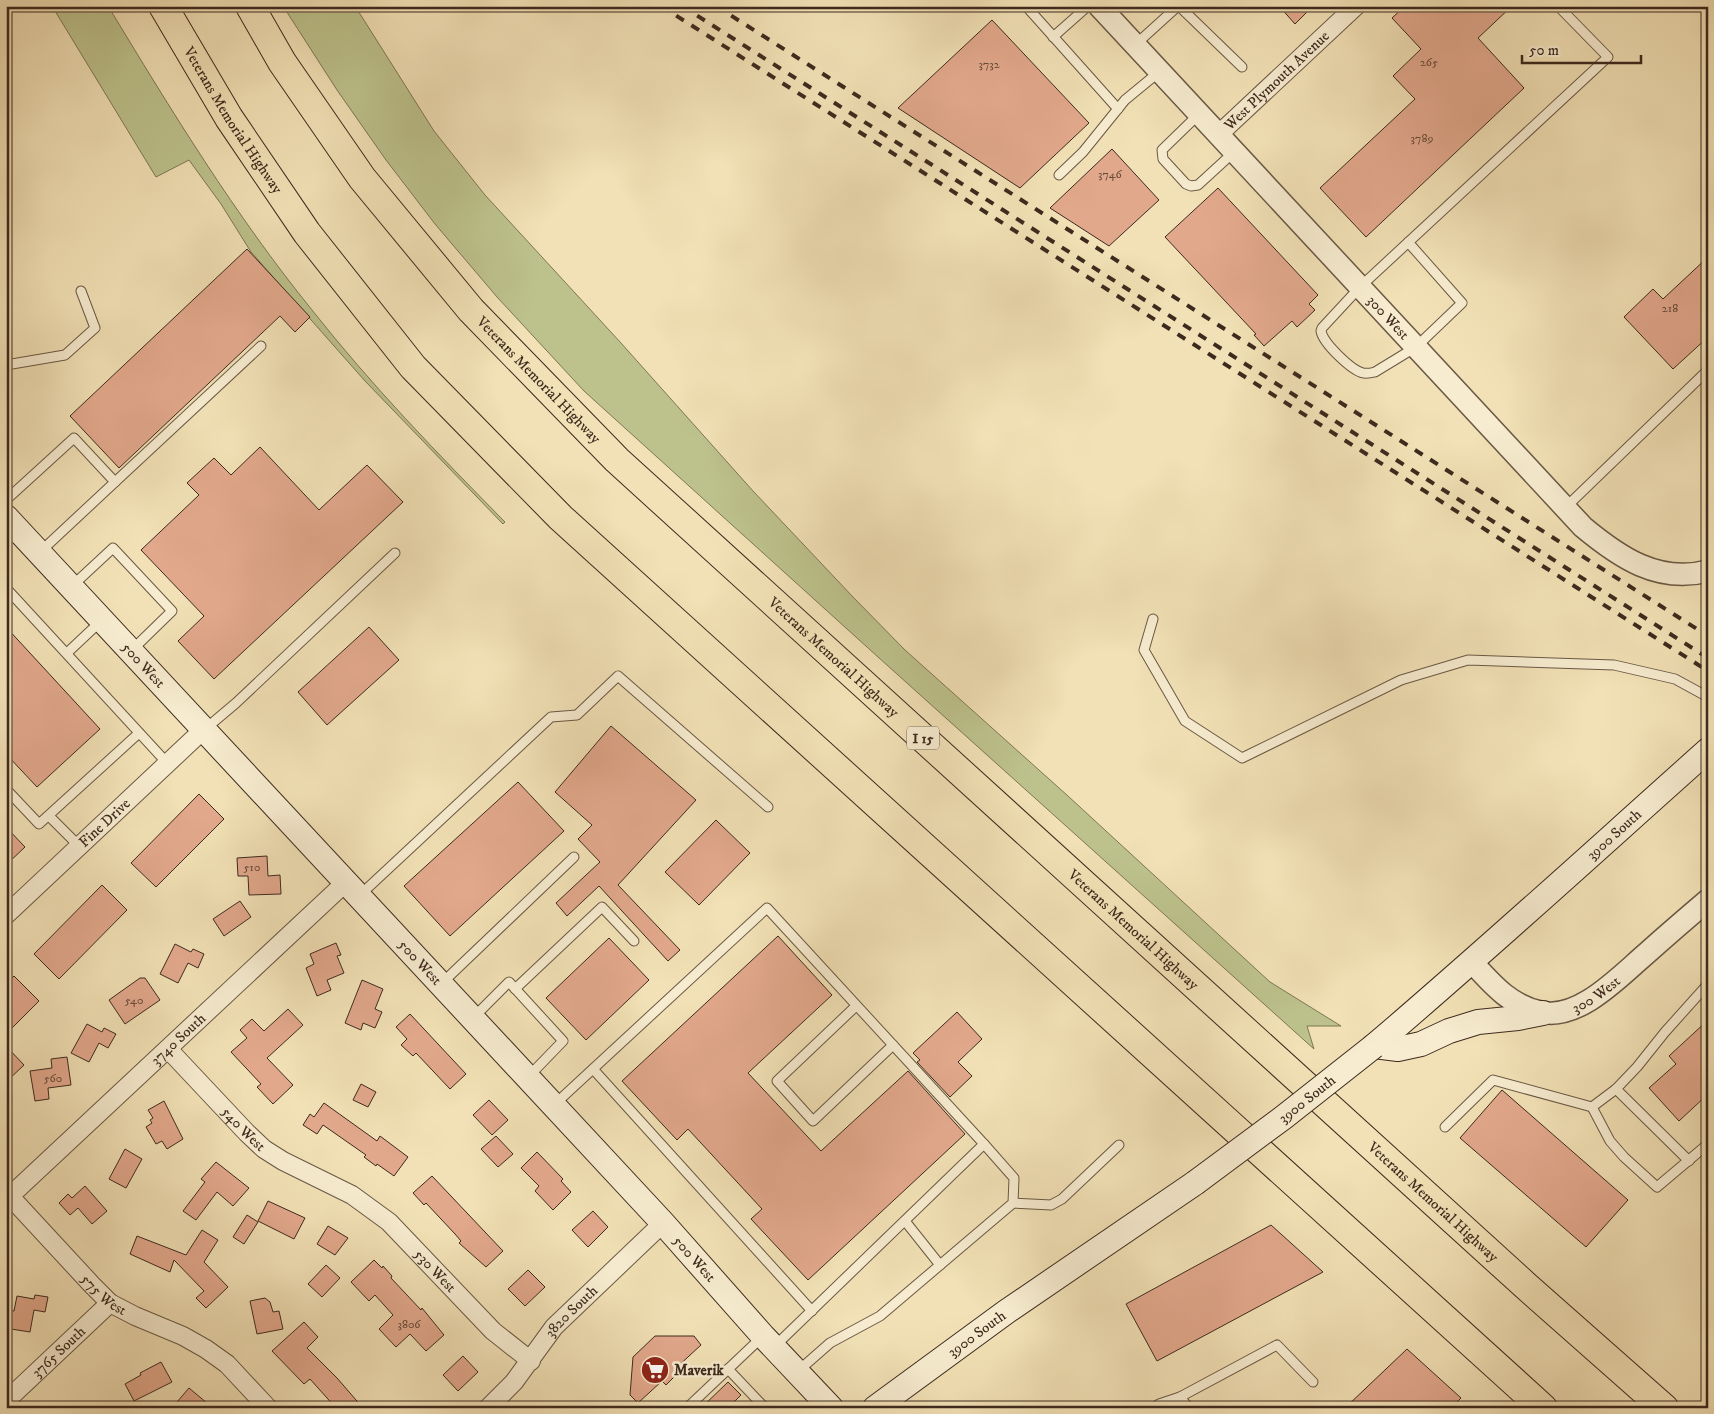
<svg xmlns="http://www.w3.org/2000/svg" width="1714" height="1414" viewBox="0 0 1714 1414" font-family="'IM FELL DW Pica',serif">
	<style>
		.green { fill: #bdc28c; stroke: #7d7655 }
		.building { fill: #e2a88c; stroke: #3d2a1e }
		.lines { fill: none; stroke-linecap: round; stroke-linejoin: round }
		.service-casing { stroke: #6a5844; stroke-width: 11 }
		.minor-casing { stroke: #6a5844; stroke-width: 20 }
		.tertiary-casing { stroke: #6a5844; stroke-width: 24 }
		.secondary-casing { stroke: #3d2a1e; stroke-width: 26 }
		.motorway-casing { stroke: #3d2a1e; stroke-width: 30 }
		.service { stroke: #f7ecd0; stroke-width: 9 }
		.minor { stroke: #f7ecd0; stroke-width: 18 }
		.tertiary { stroke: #f7ecd0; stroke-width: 21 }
		.secondary { stroke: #f7ecd0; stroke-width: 24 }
		.motorway { stroke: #f2e1b6; stroke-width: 28 }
		.rail { stroke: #3d2a1e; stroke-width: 4; stroke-dasharray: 9 9; stroke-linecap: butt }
		.secondary-bridge-casing { stroke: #3d2a1e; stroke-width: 26; stroke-linecap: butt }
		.secondary-bridge { stroke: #f7ecd0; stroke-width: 24 }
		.labels { text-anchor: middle; stroke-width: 5; stroke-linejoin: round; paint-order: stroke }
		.number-label { font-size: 12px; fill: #664a3a }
		.shield { fill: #f7ecd0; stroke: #756453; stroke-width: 1 }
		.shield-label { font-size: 14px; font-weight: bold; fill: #3d2a1e }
		.street-label { font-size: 15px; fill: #3d2a1e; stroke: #f7ecd0 }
		.poi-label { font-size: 15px; font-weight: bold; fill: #3d2a1e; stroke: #f7ecd0; text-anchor: start }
	</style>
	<rect width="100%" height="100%" fill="#f2e1b6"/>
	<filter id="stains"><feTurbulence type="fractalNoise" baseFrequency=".004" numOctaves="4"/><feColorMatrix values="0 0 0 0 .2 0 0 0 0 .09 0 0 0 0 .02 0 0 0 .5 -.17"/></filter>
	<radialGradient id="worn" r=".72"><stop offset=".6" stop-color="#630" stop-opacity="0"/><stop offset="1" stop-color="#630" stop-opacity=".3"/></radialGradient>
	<g class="green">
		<path d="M52,6h56c63,104 127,209 204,304 60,76 125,143 193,212l-2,2 -138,-143 -114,-129 -30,-48 -32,-44 -33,17z"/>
		<path d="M283,6h72l79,125 51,64 136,148 132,148 100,106 52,53 163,146 202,186 71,44h-34l7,23 -436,-392 -294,-266 -87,-94 -62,-73 -49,-64 -49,-70z"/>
	</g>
	<g class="building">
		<path d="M1279,6h34l-18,18z"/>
		<path d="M1405,6h107l-34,32 46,50 -158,149 -46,-49 95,-89 -22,-23 28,-27 -29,-31z"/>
		<path d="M992,20l97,103 -69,65 -122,-80z"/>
		<path d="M1112,149l47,51 -50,46 -59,-38z"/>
		<path d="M1218,188l100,107 -9,9 6,6 -18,17 -5,-6 -28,25 -10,-11 2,-1 -91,-97z"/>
		<path d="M247,249l63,68 -15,15 -15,-16 -161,152 -49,-52z"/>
		<path d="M1708,257v80l-35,32 -49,-52 29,-28 10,10z"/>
		<path d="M260,447l59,63 48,-45 36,37 -189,177 -36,-38 26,-25 -63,-66 58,-55 -12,-12 27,-25 17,17z"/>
		<path d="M6,627l94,102 -63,58 -31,-33z"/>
		<path d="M369,627l30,33 -72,65 -29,-33z"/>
		<path d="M611,726l85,74 -78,85 62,65 -12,11 -69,-75 -32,30 -11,-13 44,-41 -22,-23 14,-14 -37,-33z"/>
		<path d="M518,782l46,49 -114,105 -46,-50z"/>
		<path d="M199,794l25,25 -68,68 -25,-24z"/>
		<path d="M716,820l34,33 -51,52 -34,-33z"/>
		<path d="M6,827l19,20 -19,18z"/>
		<path d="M267,856l1,20 12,-1 1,19 -32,1 -1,-19h-10l-1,-18z"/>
		<path d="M102,885l25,25 -68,69 -25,-25z"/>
		<path d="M240,901l11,16 -27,19 -11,-17z"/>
		<path d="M778,936l54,59 -84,78 73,78 87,-80 57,63 -157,146 -57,-61 11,-10 -74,-80 -11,11 -55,-59z"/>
		<path d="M609,938l40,42 -63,60 -40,-42z"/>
		<path d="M336,943l5,12 -4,1 7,17 -17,7 4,10 -14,6 -11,-28 8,-4 -4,-10z"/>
		<path d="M175,944l16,8 2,-3 11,5 -6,14 -10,-5 -10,20 -18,-9z"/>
		<path d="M14,976l25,25 -33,33v-50z"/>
		<path d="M140,978h5l15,22 -35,24 -16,-24z"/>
		<path d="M362,980l21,9 -8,20 7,3 -7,16 -12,-5 -2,7 -16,-7z"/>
		<path d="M288,1009l15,16 -36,33 26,27 -20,19 -16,-17 4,-3 -30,-32 16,-14 -7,-8 12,-11 12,12z"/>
		<path d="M957,1012l25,27 -24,23 14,14 -22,21 -33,-35 3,-2 -7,-7z"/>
		<path d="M410,1014l56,60 -16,15 -34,-36 -3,3 -12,-11 6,-6 -11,-12z"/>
		<path d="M1708,1020v74l-29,27 -30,-33 27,-24 -7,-8z"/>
		<path d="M87,1024l15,8 2,-4 12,6 -8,14 -9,-5 -10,19 -18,-9z"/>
		<path d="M6,1046l18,19 -18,17z"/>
		<path d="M67,1057l4,28 -23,3 1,11 -14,2 -5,-30 22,-3 -1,-9z"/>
		<path d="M361,1084l15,8 -8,15 -15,-7z"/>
		<path d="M1502,1090l126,110 -42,47 -126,-109z"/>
		<path d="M489,1100l19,20 -16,15 -19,-20z"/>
		<path d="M164,1101l19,38 -16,10 -5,-8 -6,3 -10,-17 6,-4 -2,-3 3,-2 -5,-8z"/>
		<path d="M324,1103l53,38 3,-5 28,21 -14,19 -17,-12 -1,2 -12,-9 2,-2 -43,-30 -6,9 -14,-9 7,-11 4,3z"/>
		<path d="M496,1136l17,18 -15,13 -17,-18z"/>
		<path d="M125,1149l17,10 -16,29 -17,-9z"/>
		<path d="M537,1152l26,27 -2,2 10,11 -18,18 -18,-19 4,-5 -18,-18z"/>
		<path d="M216,1162l33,26 -16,18 -16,-14 -21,28 -13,-9 22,-29 -4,-3z"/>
		<path d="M432,1176l71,75 -17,16 -27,-24 2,-2 -6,-7 -29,-31 -2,2 -11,-12z"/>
		<path d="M85,1186l22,25 -15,13 -14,-16 -8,7 -11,-12 9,-9 4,4z"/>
		<path d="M268,1201l37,17 -11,21 -36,-18z"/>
		<path d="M593,1211l15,16 -20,20 -16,-17z"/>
		<path d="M247,1215l11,7 -14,22 -11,-7z"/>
		<path d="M1271,1225l52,47 -166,89 -31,-57z"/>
		<path d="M328,1226l20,12 -13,17 -18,-11z"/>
		<path d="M202,1230l16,10 -14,22 24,25 -22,21 -10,-10 8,-7 -30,-31 -4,12 -40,-18 7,-18 49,19z"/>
		<path d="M374,1260l8,8 1,-2 9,10 -1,2 30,32 1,-2 22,27 -18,16 -16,-17 -14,13 -17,-18 14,-14 -18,-20 -6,6 -18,-19z"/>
		<path d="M326,1265l14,13 -18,19 -14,-13z"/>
		<path d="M528,1270l17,17 -20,19 -17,-17z"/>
		<path d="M35,1295l13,2 -3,15 -11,-2 -4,22 -19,-3 1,-3 -6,-1v-15l8,1 3,-15 17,3z"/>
		<path d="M265,1298l5,4 3,10 6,-1 4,18 -26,5 -7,-33z"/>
		<path d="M304,1322l14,15 -11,11 30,30 26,30h-27l-26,-29 -6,5 -32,-33z"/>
		<path d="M655,1336h39l7,9 -25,23 3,4 -13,13 -4,-4 -24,22 -8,-8 3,-38z"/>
		<path d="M1407,1349l54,49 -10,10h-106z"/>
		<path d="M463,1356l15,16 -20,19 -15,-16z"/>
		<path d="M161,1362l11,20 -38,19 -9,-17 16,-9 -1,-2z"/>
		<path d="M728,1382l13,13 -13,13h-27z"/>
		<path d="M189,1388l24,20h-29l-7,-6z"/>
	</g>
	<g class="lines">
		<defs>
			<g id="service">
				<path d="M1026,6l92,103"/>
				<path d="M1179,6l63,61"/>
				<path d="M1053,37l35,-31"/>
				<path d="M1135,45l43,-39"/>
				<path d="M1199,114l-37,36 1,9 23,25 5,2 7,-1 36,-33"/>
				<path d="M1059,175l24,-23 42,-52 34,-28"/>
				<path d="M1408,242l54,61 -46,44 -41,25c-4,1 -8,2 -12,1 -12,-3 -40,-30 -42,-42l1,-3 38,-41 248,-230 -50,-51"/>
				<path d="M6,365l59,-10 30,-27 -14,-37"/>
				<path d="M115,482l146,-136"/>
				<path d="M6,500l68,-62 41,44 -75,70"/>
				<path d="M1565,508l143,-138"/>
				<path d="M71,587l42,-39 59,63 -40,39"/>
				<path d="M6,588l162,176"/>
				<path d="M1153,619l-9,31 41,71 57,37 159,-78 67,-20 146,5 61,14 33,18"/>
				<path d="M67,653l34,-32"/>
				<path d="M204,730l32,-27 159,-150"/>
				<path d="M6,789l33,35 100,-91"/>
				<path d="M49,816l30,30"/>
				<path d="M359,896l192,-179 26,-2 41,-39 150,131"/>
				<path d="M441,984l133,-127"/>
				<path d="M515,989l87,-82 32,34"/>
				<path d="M856,1006l-79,75 36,40 80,-76"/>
				<path d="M473,1018l36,-36 54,59 -34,35"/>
				<path d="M593,1069l219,242"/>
				<path d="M1616,1089l73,72"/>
				<path d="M555,1104l212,-196 217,236 -210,203"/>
				<path d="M1592,1107l18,34 14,16 33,30 51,-43"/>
				<path d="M1445,1127l48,-47 99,27 24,-18 21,-22 28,-35 43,-48"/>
				<path d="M1013,1203l38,2 11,-6 57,-54"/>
				<path d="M905,1221l35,44"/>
				<path d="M728,1369l37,39"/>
				<path d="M797,1372l33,-29 50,-27 133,-113 1,-25 -30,-34"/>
				<path d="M1180,1397l97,-52 36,37"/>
				<path d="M687,1408l76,-72"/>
				<path d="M1155,1408l4,-4 21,-7 9,11"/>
			</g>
			<g id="minor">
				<path id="s1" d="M1218,135l138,-129"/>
				<path id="s2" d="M6,915l197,-185"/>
				<path id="s3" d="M168,1049l79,84 17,16 19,12 69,34 37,27 104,109 38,30"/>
				<path id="s4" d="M6,1192l86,93 18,18 25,13 48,20 23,13 21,15 41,44"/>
				<path id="s5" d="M10,1196l336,-314"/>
				<path id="s6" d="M6,1401l104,-98"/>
				<path id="s7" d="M488,1408l26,-26 40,-55 109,-104"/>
			</g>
			<g id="tertiary">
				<path id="s8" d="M1099,6l484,521c36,30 75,57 125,44"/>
				<path id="s9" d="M1471,961c20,22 39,45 70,51 38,9 80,-37 106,-59 20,-18 41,-36 61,-53"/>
			</g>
			<g id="secondary">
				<path id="s10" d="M6,517l657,706 100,113 68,72"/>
				<path id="s11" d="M1374,1046c113,-96 223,-197 334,-296"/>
				<path d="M1374,1046l24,3 23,-5 28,-13 29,-9 40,-4 25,-5"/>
				<path id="s12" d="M875,1408l131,-96 189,-129"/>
			</g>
			<g id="motorway">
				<path id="s13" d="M163,6l66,112 78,115 106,134 148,151 982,890"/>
				<path id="s14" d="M250,6l32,56 80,116 109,132 146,150 909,826 138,122"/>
			</g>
		</defs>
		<use href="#service" class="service-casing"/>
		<use href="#minor" class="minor-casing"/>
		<use href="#tertiary" class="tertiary-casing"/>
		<use href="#secondary" class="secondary-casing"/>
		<use href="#motorway" class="motorway-casing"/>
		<use href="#service" class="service"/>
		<use href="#minor" class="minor"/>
		<use href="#tertiary" class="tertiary"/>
		<use href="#secondary" class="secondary"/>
		<use href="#motorway" class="motorway"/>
		<g class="rail">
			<path d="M661,6l1047,665"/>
			<path d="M682,6l1026,652"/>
			<path d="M716,6l992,630"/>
		</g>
		<defs>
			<g id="secondary-bridge">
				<path id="s15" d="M1195,1183l89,-66 90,-71"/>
			</g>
		</defs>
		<use href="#secondary-bridge" class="secondary-bridge-casing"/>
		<use href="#secondary-bridge" class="secondary-bridge"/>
	</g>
	<defs>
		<symbol id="supermarket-disc" viewBox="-11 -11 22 22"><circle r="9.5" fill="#8f2418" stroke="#f7ecd0"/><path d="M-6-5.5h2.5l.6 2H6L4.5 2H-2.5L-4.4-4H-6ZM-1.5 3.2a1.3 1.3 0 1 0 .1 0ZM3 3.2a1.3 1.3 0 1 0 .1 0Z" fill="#fff"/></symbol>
	</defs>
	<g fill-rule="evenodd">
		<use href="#supermarket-disc" x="639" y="1354" width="32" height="32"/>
	</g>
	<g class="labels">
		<g class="number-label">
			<text x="1429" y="66">265</text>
			<text x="989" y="68">3732</text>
			<text x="1422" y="142">3789</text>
			<text x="1110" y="178">3746</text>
			<text x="1670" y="312">218</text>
			<text x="252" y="871">510</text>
			<text x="134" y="1004">540</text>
			<text x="53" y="1082">560</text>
			<text x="409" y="1328">3806</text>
		</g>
		<rect class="shield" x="907" y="726.5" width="32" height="23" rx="4"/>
		<g class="shield-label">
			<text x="923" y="743">I 15</text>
		</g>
		<g class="street-label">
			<text dy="5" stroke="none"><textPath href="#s1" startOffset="80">West Plymouth Avenue</textPath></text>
			<text dy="5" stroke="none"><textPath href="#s13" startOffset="134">Veterans Memorial Highway</textPath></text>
			<text dy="5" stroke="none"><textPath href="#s8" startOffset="425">300 West</textPath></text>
			<text dy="5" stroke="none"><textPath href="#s14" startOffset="474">Veterans Memorial Highway</textPath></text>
			<text dy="5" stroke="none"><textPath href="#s14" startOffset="879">Veterans Memorial Highway</textPath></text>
			<text dy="5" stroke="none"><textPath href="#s10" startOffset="202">500 West</textPath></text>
			<text dy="5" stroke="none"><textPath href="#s2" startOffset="135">Fine Drive</textPath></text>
			<text dy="5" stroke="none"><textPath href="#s11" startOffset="320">3900 South</textPath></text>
			<text dy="5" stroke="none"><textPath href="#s14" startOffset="1284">Veterans Memorial Highway</textPath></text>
			<text dy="5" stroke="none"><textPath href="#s10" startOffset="608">500 West</textPath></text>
			<text dy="5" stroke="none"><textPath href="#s9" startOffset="148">300 West</textPath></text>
			<text dy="5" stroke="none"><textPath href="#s5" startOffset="230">3740 South</textPath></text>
			<text dy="5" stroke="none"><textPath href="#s15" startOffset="140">3900 South</textPath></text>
			<text dy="5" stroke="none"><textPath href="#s3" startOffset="110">540 West</textPath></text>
			<text dy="5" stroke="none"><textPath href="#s14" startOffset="1689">Veterans Memorial Highway</textPath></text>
			<text dy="5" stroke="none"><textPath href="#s10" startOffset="1012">500 West</textPath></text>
			<text dy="5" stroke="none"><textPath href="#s3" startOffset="351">530 West</textPath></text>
			<text dy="5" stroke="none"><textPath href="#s4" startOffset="142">575 West</textPath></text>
			<text dy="5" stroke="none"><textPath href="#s7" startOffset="128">3820 South</textPath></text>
			<text dy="5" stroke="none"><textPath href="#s12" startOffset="126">3900 South</textPath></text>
			<text dy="5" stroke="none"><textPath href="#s6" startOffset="72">3765 South</textPath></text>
		</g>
		<g class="poi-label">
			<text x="674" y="1375">Maverik</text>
		</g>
	</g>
	<rect width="1714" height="1414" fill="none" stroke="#f2e1b6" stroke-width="25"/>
	<rect x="8" y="8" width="1699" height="1399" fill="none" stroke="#3d2a1e" stroke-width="2.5"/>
	<rect x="12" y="12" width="1689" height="1389" fill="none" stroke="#3d2a1e"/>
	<path d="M1522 55v8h119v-8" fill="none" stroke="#3d2a1e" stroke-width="2.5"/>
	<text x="1529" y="55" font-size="15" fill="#3d2a1e" stroke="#f7ecd0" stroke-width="4" paint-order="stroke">50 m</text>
	<rect width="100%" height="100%" filter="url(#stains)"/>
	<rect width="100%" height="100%" fill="url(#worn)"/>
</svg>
